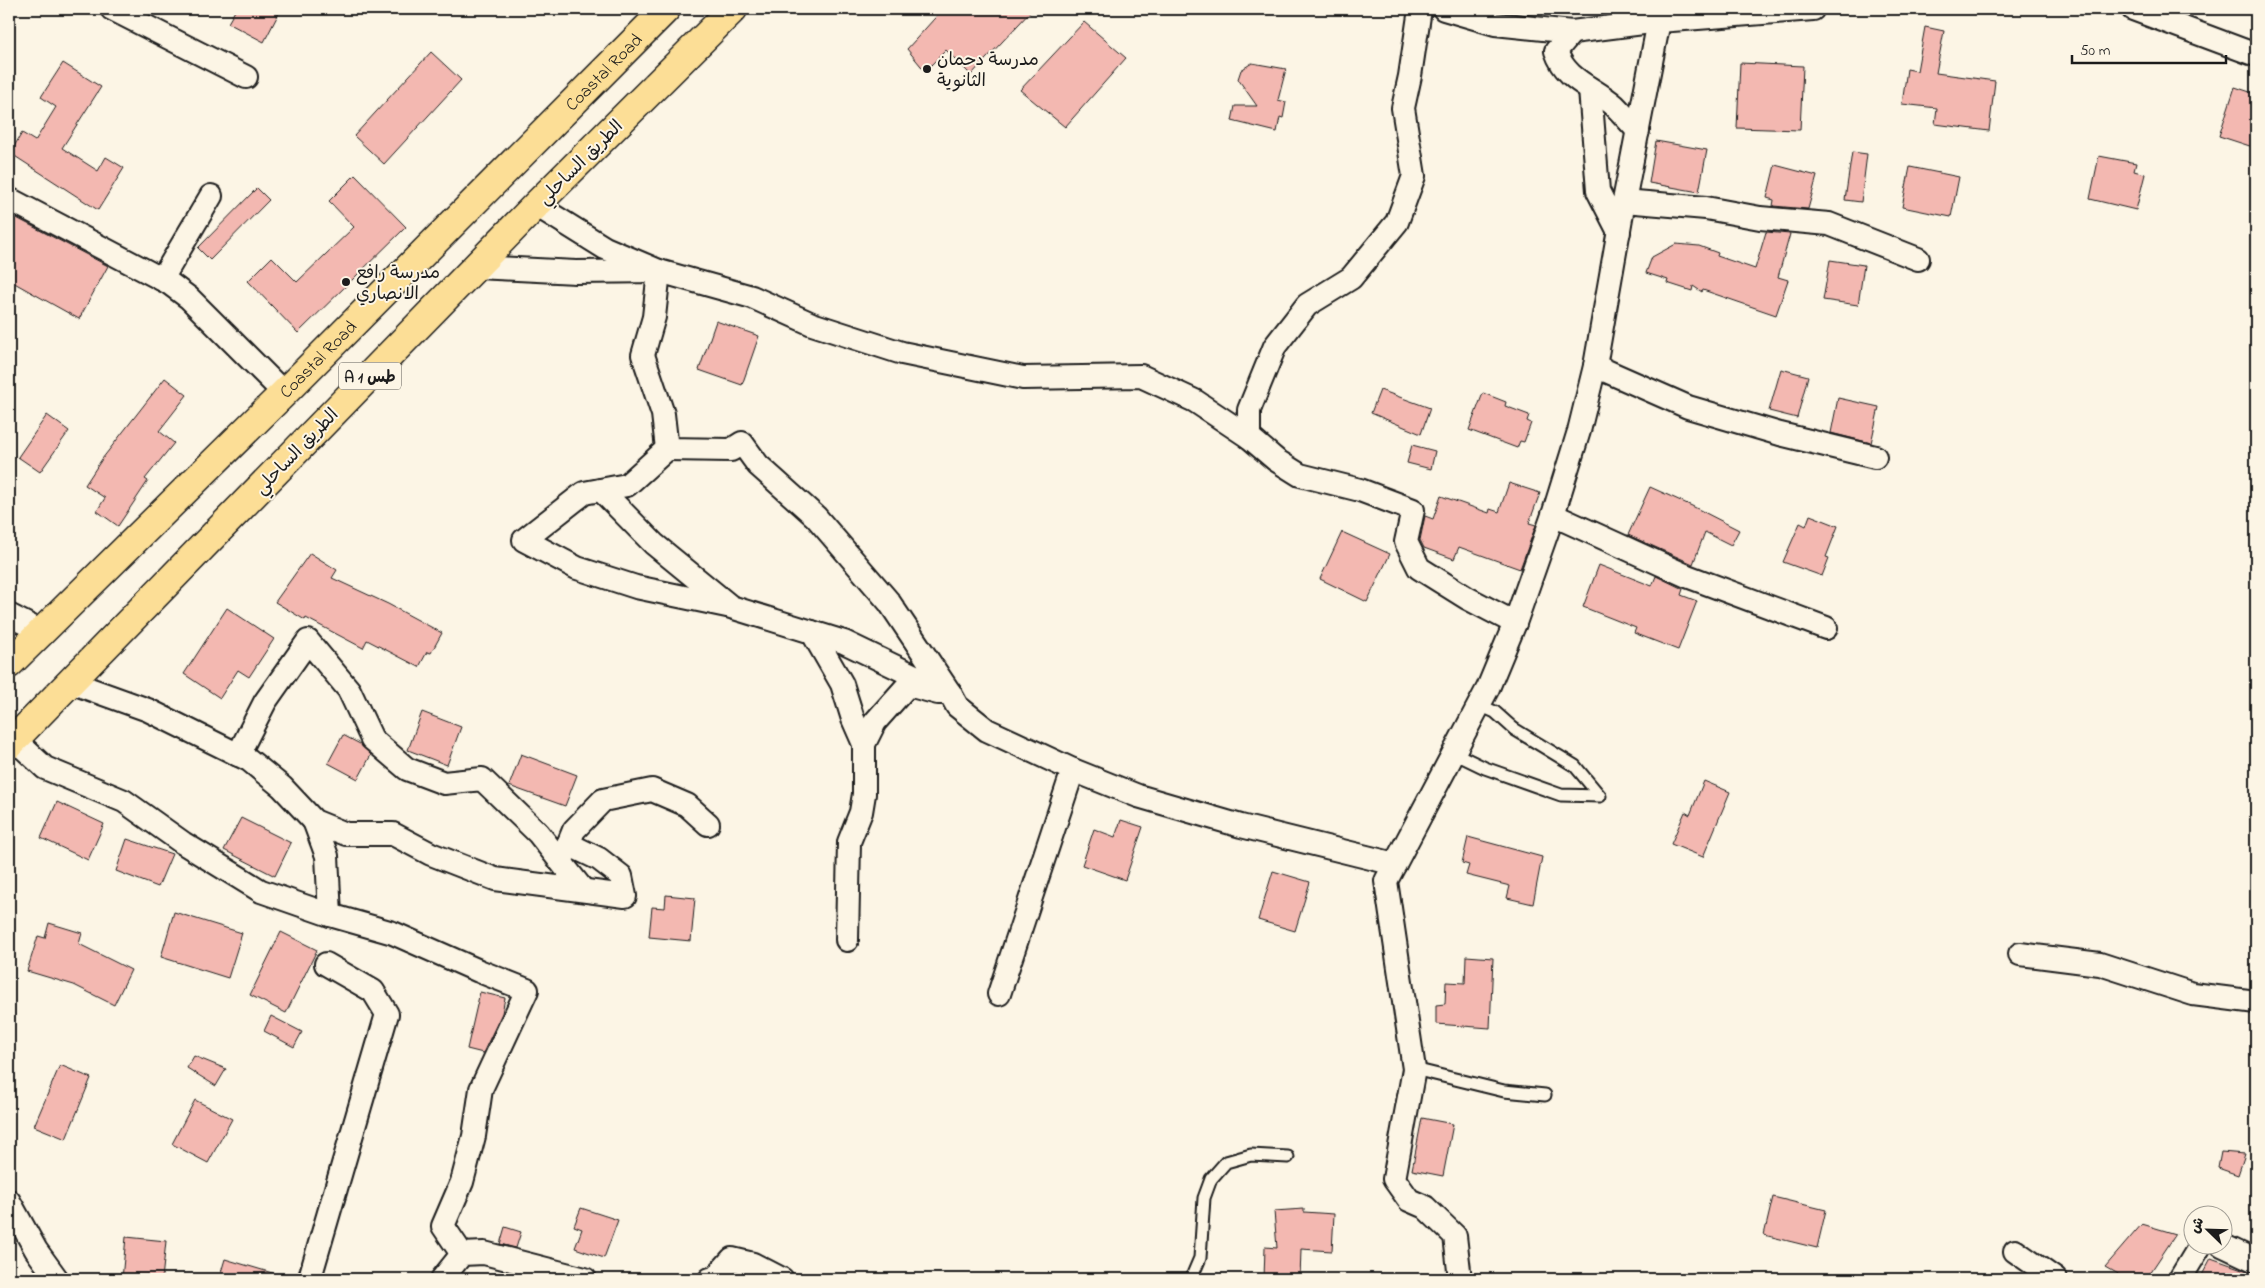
<svg xmlns="http://www.w3.org/2000/svg" width="2265" height="1288" viewBox="0 0 2265 1288" font-family="'Indie Flower','Playpen Sans Arabic',sans-serif">
	<style>
		.building { fill: #f3b8b1; stroke: #1c1c1c }
		.lines { fill: none; stroke-linecap: round; stroke-linejoin: round }
		.lane-casing { stroke: #1c1c1c; stroke-width: 15 }
		.street-casing { stroke: #1c1c1c; stroke-width: 26 }
		.highway-casing { stroke: #1c1c1c; stroke-width: 31 }
		.lane { stroke: #fcf5e5; stroke-width: 11 }
		.street { stroke: #fcf5e5; stroke-width: 22 }
		.highway { stroke: #fcde96; stroke-width: 28 }
		.poi-dot { fill: #1c1c1c; stroke: #fcf5e5; stroke-width: 2 }
		.labels { text-anchor: middle; stroke-width: 4; stroke-linejoin: round; paint-order: stroke }
		.shield { fill: #fcf5e5; stroke: #5f5d58; stroke-width: 1 }
		.shield-label { font-size: 16px; font-weight: bold; fill: #1c1c1c }
		.poi-label { font-size: 18px; fill: #1c1c1c; stroke: #fcf5e5; text-anchor: start }
		.street-label { font-size: 18px; fill: #1c1c1c; stroke: #fcf5e5 }
	</style>
	<rect width="100%" height="100%" fill="#fcf5e5"/>
	<filter id="ink" filterUnits="userSpaceOnUse"><feTurbulence type="fractalNoise" baseFrequency=".02" numOctaves="2"/><feDisplacementMap in="SourceGraphic" scale="10" xChannelSelector="R" yChannelSelector="G"/><feConvolveMatrix kernelMatrix="1 2 1 2 8 2 1 2 1" color-interpolation-filters="sRGB"/></filter>
	<g filter="url(#ink)">
		<g class="building">
			<path d="M236,9h45l-17,33 -36,-19z"/>
			<path d="M943,9h90l-62,66 -25,-25 -21,21 -18,-22z"/>
			<path d="M1084,22l42,36 -61,69 -45,-37z"/>
			<path d="M1925,27l19,4 -8,42 59,8 -6,50 -54,-7 2,-16 -35,-4 5,-35 10,2z"/>
			<path d="M431,52l30,28 -77,84 -30,-28z"/>
			<path d="M63,63l38,24 -39,61 36,23 8,-14 18,11 -26,42 -88,-57 12,-20 13,8 21,-34 -15,-10z"/>
			<path d="M1252,63l34,6 -8,31 8,2 -3,16 -3,-1 -3,15 -45,-11 3,-15h22l-19,-27 3,-9z"/>
			<path d="M1740,63l63,3 -3,64 -63,-2z"/>
			<path d="M2235,87l21,7v54l-37,-12z"/>
			<path d="M1656,141l51,9 -8,42 -50,-9z"/>
			<path d="M1852,152l15,2 -6,48 -16,-2z"/>
			<path d="M2099,156l37,7 -2,8 11,3 -9,36 -46,-11z"/>
			<path d="M1775,165l42,11 -9,33 -35,-3 1,-6 -7,-2z"/>
			<path d="M1910,167l49,10 -8,40 -49,-10z"/>
			<path d="M355,175l51,52 -108,106 -50,-52 24,-24 25,25 57,-55 -25,-26z"/>
			<path d="M257,188l12,12 -59,60 -12,-12z"/>
			<path d="M9,214l99,52 -29,53 -70,-39z"/>
			<path d="M1766,232l24,2 -12,43 10,3 -12,35 -73,-25 -1,2 -9,-6 -1,5 -25,-8 1,-3 -22,-7 6,-16 24,-13 23,2 19,7 -1,3 38,13z"/>
			<path d="M1830,260l34,5 -6,40 -35,-5z"/>
			<path d="M716,321l43,15 -17,49 -43,-15z"/>
			<path d="M1781,369l27,7 -11,42 -28,-7z"/>
			<path d="M165,378l22,17 -28,36 15,12 -29,36 3,2 -30,45 -21,-15 8,-13 -20,-13 17,-26z"/>
			<path d="M1380,390l50,18 -9,26 -50,-21z"/>
			<path d="M1483,393l23,9 -1,4 24,9 -2,6 4,2 -7,19 -4,-1 -3,7 -48,-18z"/>
			<path d="M1838,398l41,9 -8,36 -40,-10z"/>
			<path d="M47,415l22,16 -29,41 -22,-15z"/>
			<path d="M1412,445l23,6 -4,18 -24,-6z"/>
			<path d="M1509,483l31,10 -11,30 7,2 -16,44 -61,-22 -5,12 -30,-11 -4,-8 5,-24 8,3 8,-23 48,17 1,-4 9,3z"/>
			<path d="M1650,487l42,19 47,24 -8,15 -26,-13 -12,32 -65,-29z"/>
			<path d="M1810,515l28,11 -12,31 3,1 -7,18 -39,-14 17,-39 6,3z"/>
			<path d="M1342,532l48,22 -23,48 -47,-23z"/>
			<path d="M310,553l27,17 -5,8 56,26 54,29 -11,20 -4,-1 -8,15 -52,-27 -4,8 -57,-30 -1,2 -30,-18z"/>
			<path d="M1599,565l53,21 4,-10 27,13 -2,6 16,6 -19,49 -44,-17 2,-5 -53,-21z"/>
			<path d="M227,608l47,31 -25,38 -11,-7 -18,28 -36,-24z"/>
			<path d="M422,712l39,15 -14,38 -39,-15z"/>
			<path d="M343,735l17,9 11,11 -13,24 -30,-16z"/>
			<path d="M521,754l56,21 -12,31 -56,-20z"/>
			<path d="M1704,781l26,11 -27,65 -32,-13 14,-32 5,3z"/>
			<path d="M57,802l47,22 -16,36 -47,-22z"/>
			<path d="M241,818l50,25 -16,33 -51,-26z"/>
			<path d="M1121,820l22,7 -18,53 -43,-15 12,-36 21,8z"/>
			<path d="M1468,837l74,20 -9,47 -26,-6 3,-12 -44,-11 3,-10 -7,-2z"/>
			<path d="M127,839l45,15 -14,33 -42,-16z"/>
			<path d="M1273,871l37,11 -15,49 -37,-11z"/>
			<path d="M666,895l29,3 -4,43 -42,-4 3,-30 13,1z"/>
			<path d="M174,912l68,21 -14,45 -67,-21z"/>
			<path d="M49,923l33,10 -3,11 52,26 -17,35 -40,-20 -47,-14 11,-35 7,2z"/>
			<path d="M281,932l36,18 -31,63 -36,-18z"/>
			<path d="M1466,956l27,2 -3,70 -54,-4v-19l9,-1 1,-22 19,1z"/>
			<path d="M480,992l25,6 -3,15 -19,40 -16,-4z"/>
			<path d="M271,1016l31,16 -8,15 -30,-16z"/>
			<path d="M194,1056l32,13 -10,17 -29,-18z"/>
			<path d="M60,1065l31,13 -25,61 -32,-13z"/>
			<path d="M195,1100l37,19 -24,44 -36,-19z"/>
			<path d="M1422,1118l31,6 -10,52 -31,-6z"/>
			<path d="M2221,1152l24,2 -7,21 -20,-7z"/>
			<path d="M1773,1197l53,13 -9,38 -53,-13z"/>
			<path d="M581,1208l37,12 -14,38 -29,-10 7,-19 -8,-3z"/>
			<path d="M1304,1209v3l30,2 -2,37 -31,-2 -1,30h-36l1,-32 12,1 -3,-37z"/>
			<path d="M2142,1224l34,10 -30,45h-20l-21,-12z"/>
			<path d="M505,1227l16,5 -5,16 -16,-4z"/>
			<path d="M126,1237l40,4 -4,38h-40z"/>
			<path d="M2211,1258l45,16v5h-56z"/>
			<path d="M225,1259l54,16 -1,4h-59z"/>
		</g>
		<g class="lines">
			<defs>
				<g id="lane">
					<path d="M1454,753l31,15 76,27 39,1 -25,-30 -61,-37 -19,-17 -16,-7"/>
					<path d="M1414,1069l90,22 41,4"/>
					<path d="M1191,1279l9,-21 4,-60 7,-19 15,-17 25,-7 37,2"/>
				</g>
				<g id="street">
					<path d="M112,9l134,68"/>
					<path d="M1420,9l-10,67 -7,32 11,68 -17,46 -46,56 -44,27 -32,41 -26,64v27l27,23 24,15 60,15 53,20 -7,32 13,26 48,30 48,25"/>
					<path d="M1444,9l51,15 77,8 87,-11 154,-12"/>
					<path d="M2133,9l123,46"/>
					<path d="M1572,32l-16,19c10,30 36,35 58,54 8,8 16,17 24,26"/>
					<path d="M1590,89l8,102 21,41"/>
					<path d="M9,199l160,84 20,15 95,95"/>
					<path d="M1624,201l82,7 54,10 69,6 89,35"/>
					<path d="M536,205l69,43 54,23 93,26 60,27 90,29 121,25 118,-2 54,25 54,36"/>
					<path d="M476,267l100,5 83,-1 -5,46 -11,38 20,59 4,35 64,1 11,-7 16,22 58,52 73,85 61,91 -106,-51 -113,-35 -77,-63 -53,-54"/>
					<path d="M162,279l49,-83"/>
					<path d="M1595,366l93,41 92,27 95,23"/>
					<path d="M667,449l-40,36 -43,8 -60,47 53,28 59,19 91,19"/>
					<path d="M1553,515l134,61 139,52"/>
					<path d="M9,615l31,16"/>
					<path d="M812,632l30,52 11,35 11,25v50l-3,18 -12,30 -2,98"/>
					<path d="M70,682l78,28 101,50 33,27 32,34 32,13h47l38,20 64,25 130,17 -4,-20 -22,-17 -31,-15"/>
					<path d="M15,740l30,28 79,33 59,42 78,48 69,24"/>
					<path d="M864,744l11,-22 33,-37 30,8h12l7,13 30,24 86,40 65,26 103,30 154,38"/>
					<path d="M238,755l27,-53 43,-61 41,49 23,49 35,30 37,14 38,-4 56,54 45,57"/>
					<path d="M314,821l13,35 3,59 63,18 86,38 48,19 -46,99 -7,47 -12,46 -19,44 19,28"/>
					<path d="M563,857l11,-27 29,-30 49,-10 35,15 21,19"/>
					<path d="M2020,954l80,10 93,30 63,8"/>
					<path d="M999,994l74,-224"/>
					<path d="M9,1201l27,49 21,29"/>
					<path d="M2222,1245l34,16"/>
					<path d="M2015,1251l40,28"/>
					<path d="M313,1279l-2,-5 76,-260 -14,-23 -47,-27"/>
					<path d="M442,1279l20,-25 22,-1 101,26"/>
					<path d="M710,1279l5,-1 17,-19 21,5 29,15"/>
					<path d="M1460,1279l-5,-43 -30,-29 -16,-7 -15,-21 20,-110 -28,-188 102,-193 27,-65 38,-108 26,-84 16,-65 29,-165 35,-180"/>
					<path d="M2180,1279l20,-33"/>
				</g>
				<g id="highway">
					<path id="s1" d="M9,664l275,-271 382,-384"/>
					<path d="M9,745l527,-540 197,-196"/>
				</g>
			</defs>
			<use href="#lane" class="lane-casing"/>
			<use href="#street" class="street-casing"/>
			<use href="#highway" class="highway-casing"/>
			<use href="#lane" class="lane"/>
			<use href="#street" class="street"/>
			<use href="#highway" class="highway"/>
		</g>
	</g>
	<g class="poi-dot">
		<circle cx="927" cy="69" r="5"/>
		<circle cx="346" cy="282" r="5"/>
	</g>
	<g class="labels">
		<rect class="shield" x="339" y="362.5" width="62" height="27" rx="4"/>
		<g class="shield-label">
			<text x="370" y="382">A 1 طس</text>
		</g>
		<g class="poi-label">
			<text x="937" y="65">مدرسة دحمان<tspan x="937" dy="21">الثانوية</tspan></text>
			<text x="356" y="278">مدرسة رافع<tspan x="356" dy="21">الانصاري</tspan></text>
		</g>
		<g class="street-label">
			<text dy="6" stroke="none"><textPath href="#s1" startOffset="839">Coastal Road</textPath></text>
			<text transform="translate(580 162) rotate(-45)" y="6">الطريق الساحلي</text>
			<text dy="6" stroke="none"><textPath href="#s1" startOffset="434">Coastal Road</textPath></text>
			<text transform="translate(296 451) rotate(-46)" y="6">الطريق الساحلي</text>
		</g>
	</g>
	<rect width="2265" height="1288" fill="none" stroke="#fcf5e5" stroke-width="30"/>
	<rect x="15" y="15" width="2235" height="1258" fill="none" stroke="#1c1c1c" stroke-width="2" filter="url(#ink)"/>
	<g transform="translate(2208 1230) rotate(293)"><circle r="24" fill="#fcf5e5" stroke="#a29e95"/>
	<path d="M0-4L9 19L0 12L-9 19Z" fill="#1c1c1c"/>
	<text y="-8" font-size="14" font-weight="bold" text-anchor="middle" fill="#1c1c1c">ش</text>
	</g>
	<path d="M2072 55v8h154v-8" fill="none" stroke="#1c1c1c" stroke-width="2.5"/>
	<text x="2080" y="55" font-size="15" fill="#1c1c1c" stroke="#fcf5e5" stroke-width="4" paint-order="stroke">50 m</text>
</svg>
